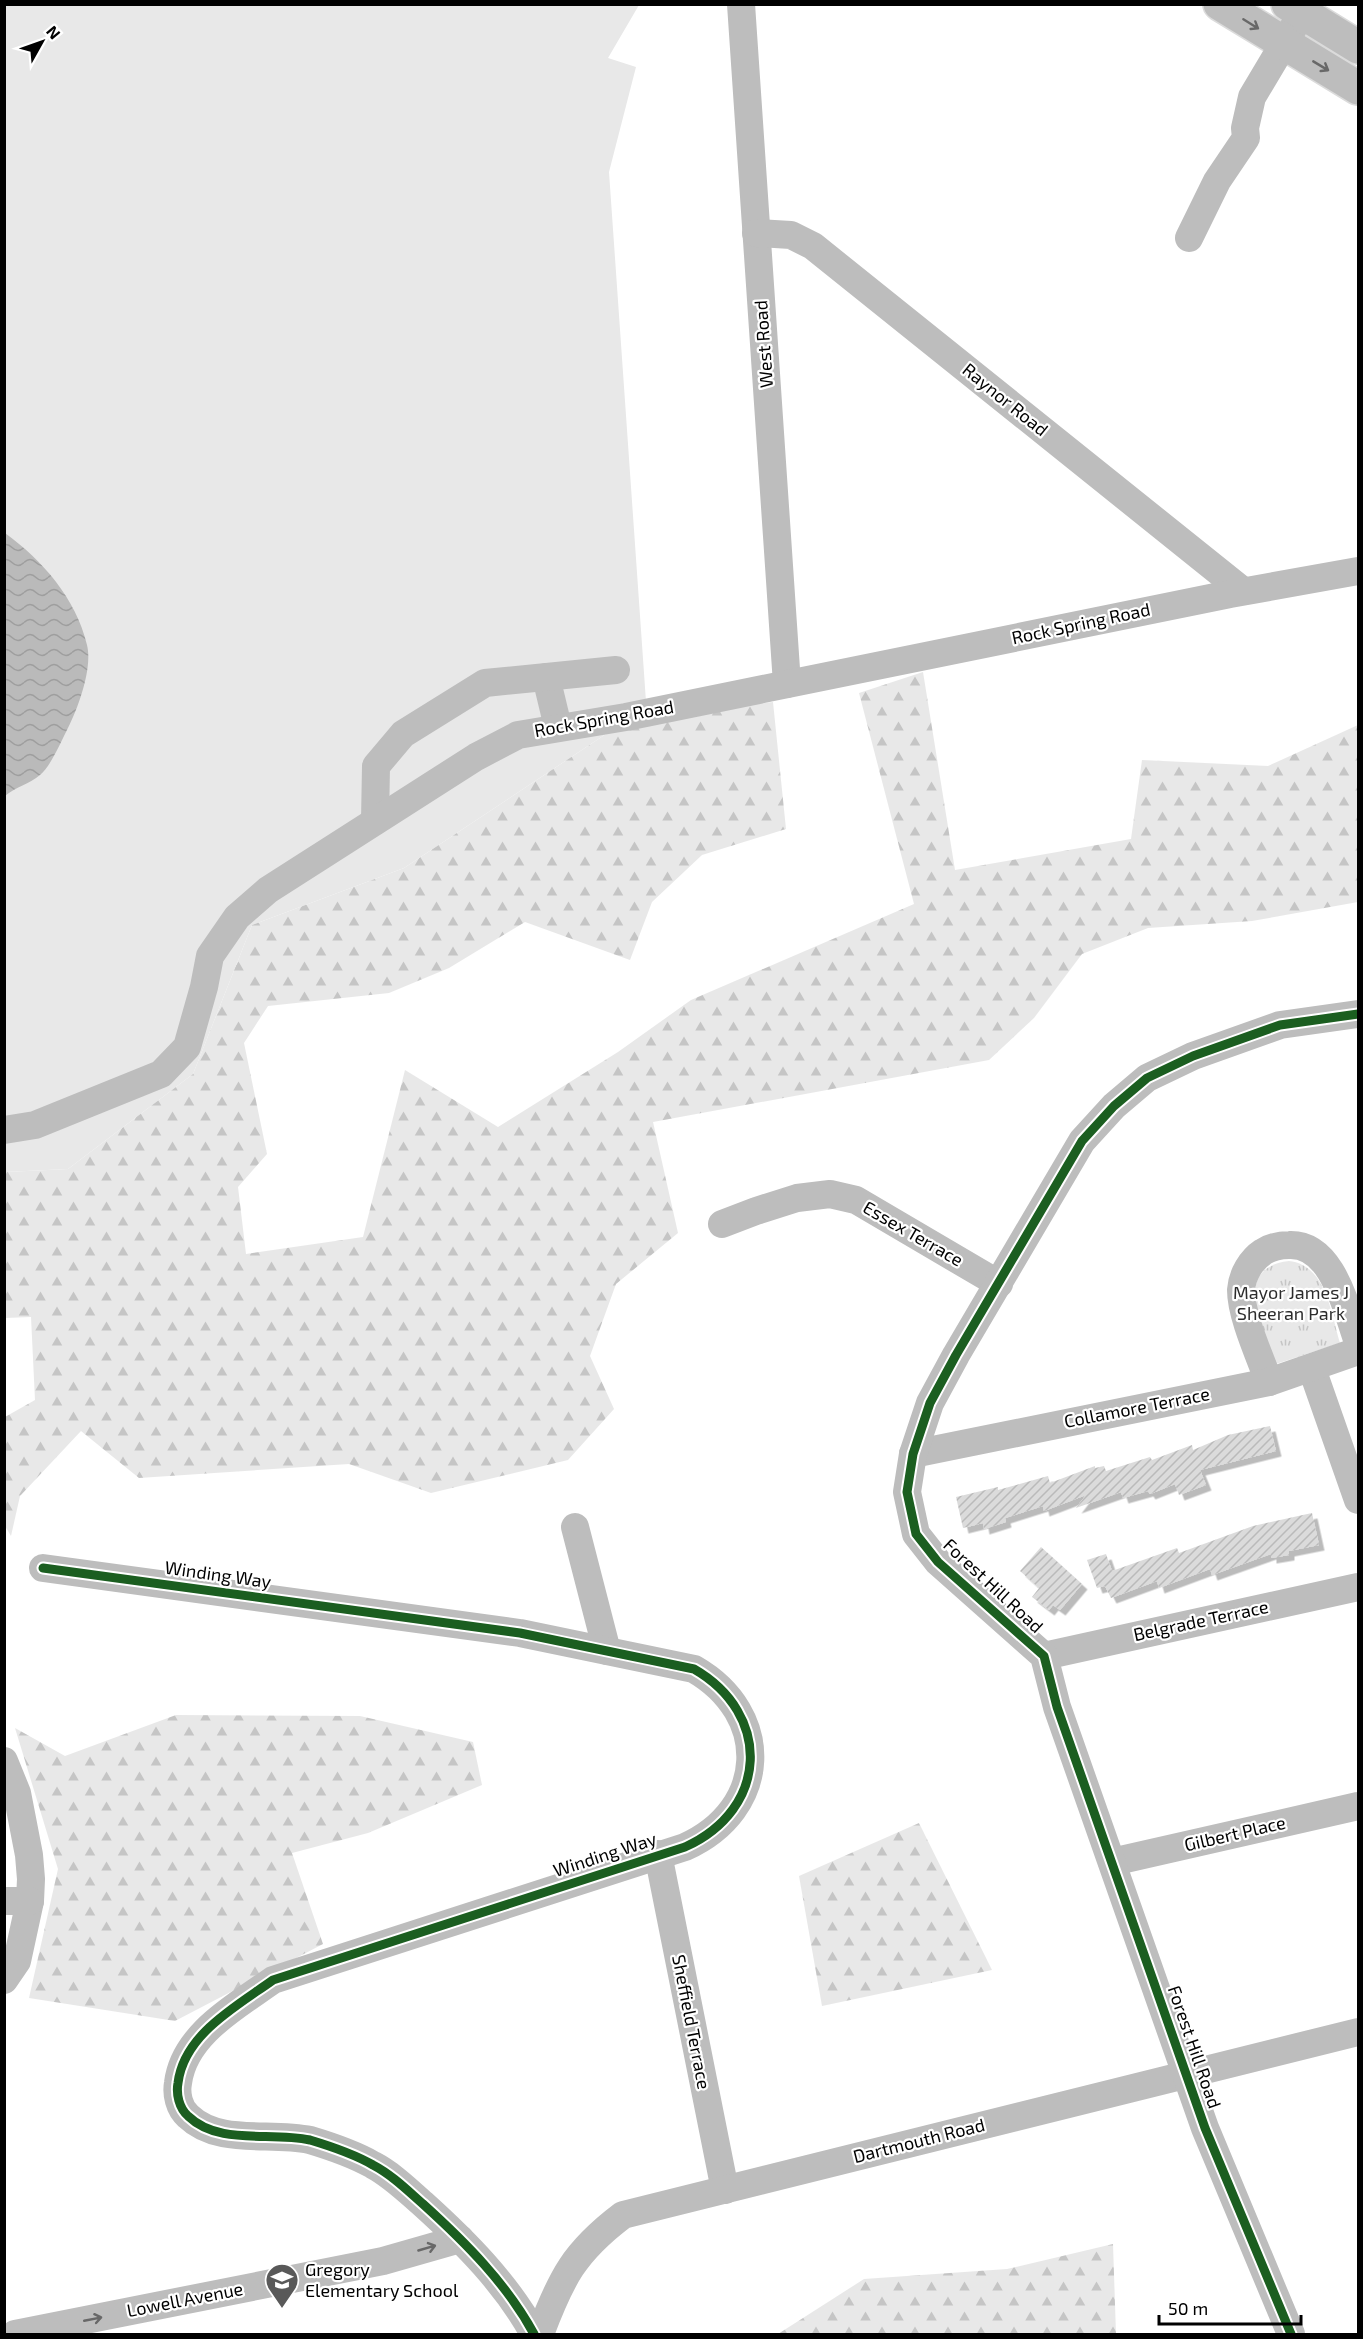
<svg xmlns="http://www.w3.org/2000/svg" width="1363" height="2339" viewBox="0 0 1363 2339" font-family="'Exo 2',sans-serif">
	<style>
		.grass { fill: #e8e8e8 }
		.forest { fill: url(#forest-firs) }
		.park { fill: url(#park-tufts) }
		.water { fill: url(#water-waves) }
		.building { fill: url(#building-hatch); filter: url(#shadow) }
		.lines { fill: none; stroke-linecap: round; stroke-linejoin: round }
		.major-casing { stroke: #dbdbdb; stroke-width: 36 }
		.minor { stroke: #bdbdbd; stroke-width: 28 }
		.major { stroke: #bdbdbd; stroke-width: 33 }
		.cycleway-casing { stroke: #fff; stroke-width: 13 }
		.cycleway { stroke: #1b5e20; stroke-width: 9 }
		.oneway { stroke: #686868 }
		.labels { text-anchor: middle; stroke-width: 4.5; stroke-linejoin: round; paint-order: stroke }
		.street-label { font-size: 18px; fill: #000; stroke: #fff }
		.park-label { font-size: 18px; fill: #2c2c2c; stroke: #fff }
		.poi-label { font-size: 18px; fill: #000; stroke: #fff; text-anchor: start }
	</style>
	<defs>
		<pattern id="forest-firs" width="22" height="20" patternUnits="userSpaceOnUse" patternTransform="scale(1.5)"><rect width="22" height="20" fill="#e8e8e8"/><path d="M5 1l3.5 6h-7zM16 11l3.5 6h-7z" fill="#c5c5c5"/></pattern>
		<pattern id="park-tufts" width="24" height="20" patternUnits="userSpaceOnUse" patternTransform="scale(1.5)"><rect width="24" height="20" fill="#e8e8e8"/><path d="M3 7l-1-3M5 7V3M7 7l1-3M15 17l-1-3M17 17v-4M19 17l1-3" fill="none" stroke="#c5c5c5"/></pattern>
		<pattern id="water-waves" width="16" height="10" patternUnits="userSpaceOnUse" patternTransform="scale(1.5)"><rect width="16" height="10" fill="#bababa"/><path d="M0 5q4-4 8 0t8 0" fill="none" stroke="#9e9e9e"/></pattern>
		<pattern id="building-hatch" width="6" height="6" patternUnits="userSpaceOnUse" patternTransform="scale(1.5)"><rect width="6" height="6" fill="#dbdbdb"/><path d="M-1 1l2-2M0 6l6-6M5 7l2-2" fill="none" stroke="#bababa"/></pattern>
		<filter id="shadow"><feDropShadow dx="5.5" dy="5.5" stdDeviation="0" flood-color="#0004"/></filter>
	</defs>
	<rect width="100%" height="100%" fill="#fff"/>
	<path class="grass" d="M4,5h635l-31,53 28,9 -27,105 38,544 -29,10 -214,142 -152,57 -59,149 -125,95 -63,3z"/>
	<g class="forest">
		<path d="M923,672l32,198 176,-31 11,-79 126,6 90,-41v177l-106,19 -104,7 -66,26 -48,64 -45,42 -336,62 25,111 -62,51 -26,72 24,53 -46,51 -137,33 -82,-29 -210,14 -58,-47 -61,65 -9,40 -6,-10v-109l30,-17 -4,-83 -26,1v-146l63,-3 125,-95 59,-149 152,-57 214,-142 29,-10 126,-14 13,127 -84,26 -50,47 -22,58 -105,-38 -76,46 -60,25 -121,13 -24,37 23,111 -29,33 8,67 117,-17 42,-167 93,57 120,-75 73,-52 223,-96 -55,-211z"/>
		<path d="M176,1715l184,1 113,26 9,43 -114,48 -76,20 31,91 -148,77 -146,-23 29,-129 -43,-141 50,28z"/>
		<path d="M919,1823l73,147 -170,36 -23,-130z"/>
		<path d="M1113,2244l3,90h-338l86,-55 143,-10z"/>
	</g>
	<path class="park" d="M1289,1261c37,4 42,52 51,82l-64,21c-12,-33 -47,-96 13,-103z"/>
	<path class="water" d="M5,533c37,27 71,65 82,112 6,24 -10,66 -21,87 -6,12 -16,35 -26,43 -10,9 -25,12 -35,21z"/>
	<g class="building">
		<path d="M1270,1426l6,25 -76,19 6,15 -27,10 -4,-11 -25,10 -2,-3 -25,7 -2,-6 -45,16 10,-13 -42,16 -1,-5 -38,12 1,4 -22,7 -1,-6 -20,5 -7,-31 42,-10v3l50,-14 2,7 45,-17v2l9,-2 2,5 44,-14 2,3 40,-15 1,5 35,-15z"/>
		<path d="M1312,1513l7,32 -30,6v4l-18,3v-4l-59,21 -2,-6 -51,19 -2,-7 -46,17 -6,-12 -8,2 -10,-28 19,-6 6,17 65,-23 2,5 74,-27z"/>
		<path d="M1041,1547l41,37 -22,26 -7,-5 -4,5 -17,-13 7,-9 -19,-17z"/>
	</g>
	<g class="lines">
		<defs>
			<g id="major">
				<path d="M1220,4l138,84"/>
				<path d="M1288,4l70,43"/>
			</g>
		</defs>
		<use href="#major" class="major-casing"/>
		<g class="minor">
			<path d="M741,4l46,680"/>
			<path d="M756,233l35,2 22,11 430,345"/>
			<path d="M1189,238l28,-57 29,-43 -1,-10 7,-31 50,-84"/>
			<path d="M546,677l12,50"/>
			<path d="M375,821l1,-55 27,-32 82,-51 131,-13"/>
			<path d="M4,1130l31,-5 126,-51 26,-27 17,-60 6,-31 27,-39 31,-27 208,-133 42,-22 108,-18 604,-123 128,-23"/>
			<path d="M722,1224l34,-13 41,-13 33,-4 26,6 143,84"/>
			<path d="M1312,1369l46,131"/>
			<path d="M1269,1382c-9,-25 -28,-66 -28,-92 1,-15 10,-30 22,-38 8,-5 17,-7 26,-7 44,-2 57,64 69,97"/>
			<path d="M913,1454l356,-72 89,-31"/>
			<path d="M575,1527l32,124"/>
			<path d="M43,1568l477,65 174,36c78,45 75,140 -9,178l-412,133c-36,26 -89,54 -95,103 -2,11 1,25 10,33 31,30 82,15 122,24 20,6 44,14 63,25 19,10 34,25 50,39 42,38 84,80 111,130"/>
			<path d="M1044,1656l314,-69"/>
			<path d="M4,1761l13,32 12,62 2,24 -1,22 -13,60 -13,19"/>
			<path d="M658,1854l67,336"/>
			<path d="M1112,1862l246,-56"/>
			<path d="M4,1901h26"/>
			<path d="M15,2334l368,-73 77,-22"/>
			<path d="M540,2334c21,-56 34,-82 83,-119l735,-183"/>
			<path d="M1291,2334l-86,-206 -148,-421 -13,-51 -106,-94 -22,-28 -9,-42 6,-38 17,-51 26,-48 126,-214 32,-35 33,-28 46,-22 87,-31 78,-11"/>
		</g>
		<use href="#major" class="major"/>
		<defs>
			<g id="cycleway">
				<path d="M43,1568l477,65 174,36c78,45 75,140 -9,178l-412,133c-36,26 -89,54 -95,103 -2,11 1,25 10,33 31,30 82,15 122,24 20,6 44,14 63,25 19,10 34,25 50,39 42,38 84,80 111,130"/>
				<path d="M1291,2334l-86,-206 -148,-421 -13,-51 -106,-94 -22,-28 -9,-42 6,-38 17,-51 26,-48 126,-214 32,-35 33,-28 46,-22 87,-31 78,-11"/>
			</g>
		</defs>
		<use href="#cycleway" class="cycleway-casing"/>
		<use href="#cycleway" class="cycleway"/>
	</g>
	<defs><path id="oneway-shaft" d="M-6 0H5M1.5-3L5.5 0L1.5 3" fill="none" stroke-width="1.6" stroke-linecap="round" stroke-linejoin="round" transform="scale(1.5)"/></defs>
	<g class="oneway">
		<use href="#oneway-shaft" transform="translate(1251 24) rotate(32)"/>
		<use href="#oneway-shaft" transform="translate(1321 66) rotate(31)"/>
		<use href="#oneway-shaft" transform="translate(427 2248) rotate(-16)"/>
		<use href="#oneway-shaft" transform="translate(93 2319) rotate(-11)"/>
	</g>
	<defs>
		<symbol id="school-pin" viewBox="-11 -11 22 30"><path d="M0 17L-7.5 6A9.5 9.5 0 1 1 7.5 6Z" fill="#595959" stroke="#fff"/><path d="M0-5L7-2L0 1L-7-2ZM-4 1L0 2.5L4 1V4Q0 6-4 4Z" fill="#fff"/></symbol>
	</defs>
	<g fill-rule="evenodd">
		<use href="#school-pin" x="263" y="2261" width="38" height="52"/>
	</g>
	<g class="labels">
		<g class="street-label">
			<text transform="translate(764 344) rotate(-94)" y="6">West Road</text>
			<text transform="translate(1005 400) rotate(39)" y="6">Raynor Road</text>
			<text transform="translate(1081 624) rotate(-12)" y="6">Rock Spring Road</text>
			<text transform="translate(604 719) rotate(-10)" y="6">Rock Spring Road</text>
			<text transform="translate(913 1234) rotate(30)" y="6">Essex Terrace</text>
			<text transform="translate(1137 1408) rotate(-11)" y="6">Collamore Terrace</text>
			<text transform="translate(218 1575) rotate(8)" y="6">Winding Way</text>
			<text transform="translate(993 1586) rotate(43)" y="6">Forest Hill Road</text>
			<text transform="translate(1201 1621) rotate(-12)" y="6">Belgrade Terrace</text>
			<text transform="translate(1235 1834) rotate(-13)" y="6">Gilbert Place</text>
			<text transform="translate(605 1855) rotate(-18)" y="6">Winding Way</text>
			<text transform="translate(691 2022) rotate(79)" y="6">Sheffield Terrace</text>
			<text transform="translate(1194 2047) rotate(71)" y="6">Forest Hill Road</text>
			<text transform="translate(919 2141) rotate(-14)" y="6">Dartmouth Road</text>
			<text transform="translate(185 2300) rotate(-11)" y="6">Lowell Avenue</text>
		</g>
		<g class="park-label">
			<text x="1291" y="1299">Mayor James J<tspan x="1291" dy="21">Sheeran Park</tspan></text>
		</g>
		<g class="poi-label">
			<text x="305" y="2276">Gregory<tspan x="305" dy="21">Elementary School</tspan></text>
		</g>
	</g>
	<rect width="1363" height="2339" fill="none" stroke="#000000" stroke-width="12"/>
	<g transform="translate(42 42) rotate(50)" stroke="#ffffff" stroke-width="4.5" paint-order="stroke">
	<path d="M0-4.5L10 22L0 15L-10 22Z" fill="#000000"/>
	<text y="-9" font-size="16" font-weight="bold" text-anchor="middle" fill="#000000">N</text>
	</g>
	<path d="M1159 2315v9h142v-9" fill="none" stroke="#000000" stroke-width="3"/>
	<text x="1168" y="2315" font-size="18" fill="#000000" stroke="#ffffff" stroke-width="4.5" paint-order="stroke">50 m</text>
</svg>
